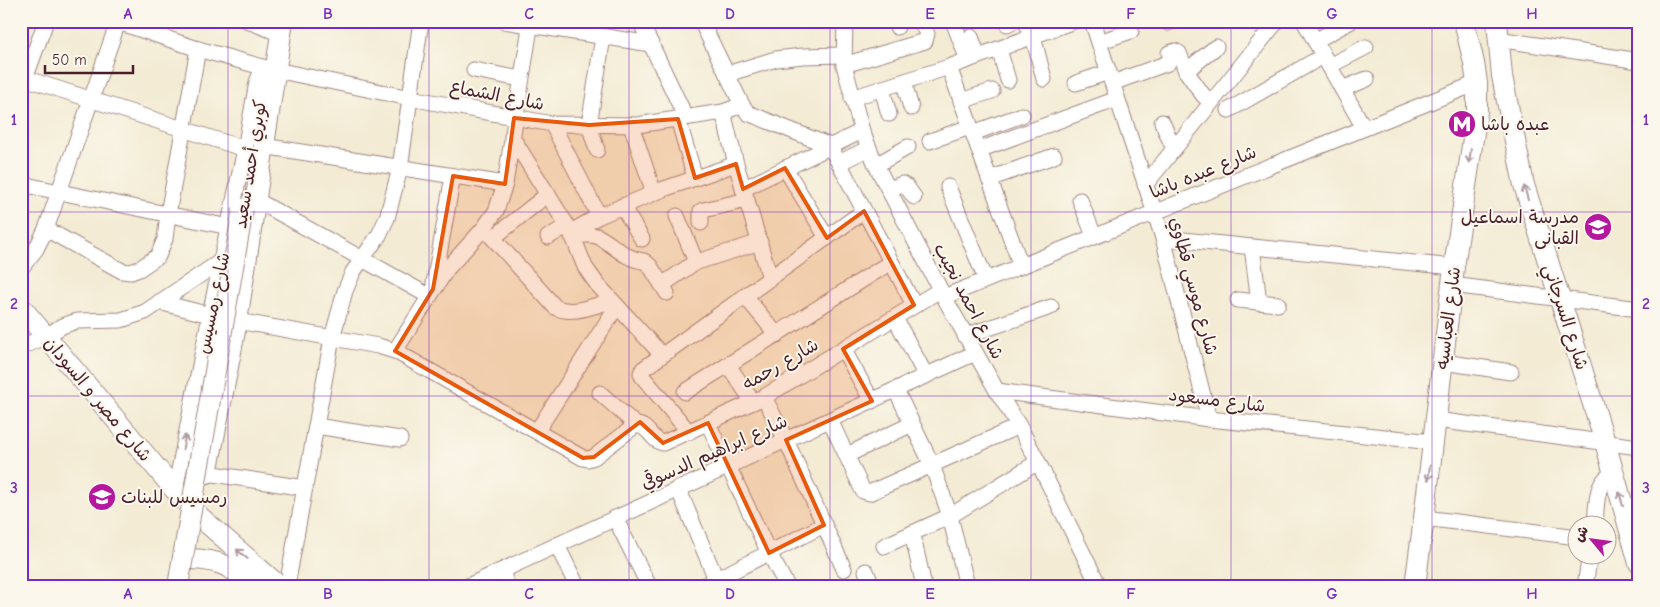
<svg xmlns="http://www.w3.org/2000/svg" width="1660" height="607" viewBox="0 0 1660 607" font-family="'Comic Neue','Playpen Sans Arabic',sans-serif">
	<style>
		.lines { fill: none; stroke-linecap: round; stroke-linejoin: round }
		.minor-casing { stroke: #9e8580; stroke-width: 17 }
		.major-casing { stroke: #9e8580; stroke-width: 22 }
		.minor { stroke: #fff; stroke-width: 15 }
		.major { stroke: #fff; stroke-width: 20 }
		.major-bridge-casing { stroke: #9e8580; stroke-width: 22; stroke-linecap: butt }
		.major-bridge { stroke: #fff; stroke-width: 20 }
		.oneway { stroke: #ae9aa0 }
		.marked { fill: #e8590c; fill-opacity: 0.2; stroke: #e8590c; stroke-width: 4; stroke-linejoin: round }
		.grid { fill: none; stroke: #7b2cbf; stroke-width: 1; stroke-opacity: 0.55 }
		.labels { text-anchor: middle; stroke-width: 4; stroke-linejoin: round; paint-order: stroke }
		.street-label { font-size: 18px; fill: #4a1f2b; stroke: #fbf7ec }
		.poi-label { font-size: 18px; fill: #4a1f2b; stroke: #fbf7ec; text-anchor: start }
		.neatline { fill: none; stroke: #7b2cbf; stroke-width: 2 }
		.grid-label { font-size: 16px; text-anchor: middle; font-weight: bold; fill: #7b2cbf }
	</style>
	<rect width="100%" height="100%" fill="#fbf7ec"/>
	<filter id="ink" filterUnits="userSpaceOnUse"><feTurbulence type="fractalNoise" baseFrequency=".02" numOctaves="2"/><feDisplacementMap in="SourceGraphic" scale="10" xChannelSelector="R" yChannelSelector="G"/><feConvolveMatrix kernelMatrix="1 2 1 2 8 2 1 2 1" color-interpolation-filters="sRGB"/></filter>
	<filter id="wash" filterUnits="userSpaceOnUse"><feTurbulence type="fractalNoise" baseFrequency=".0096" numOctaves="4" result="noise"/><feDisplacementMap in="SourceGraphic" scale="20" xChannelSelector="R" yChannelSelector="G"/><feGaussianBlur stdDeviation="1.12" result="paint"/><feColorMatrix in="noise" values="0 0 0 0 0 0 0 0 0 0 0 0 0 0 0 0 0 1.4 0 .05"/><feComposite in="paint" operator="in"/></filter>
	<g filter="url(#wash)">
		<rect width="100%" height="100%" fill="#f3ebd4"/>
	</g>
	<g filter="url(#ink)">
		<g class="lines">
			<defs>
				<g id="minor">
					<path d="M115,21l83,28 68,19 144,30 142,26 85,1 86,-13 19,-7"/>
					<path d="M248,21l23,9"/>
					<path d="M504,21l147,23"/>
					<path d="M640,21l46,97"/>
					<path d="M701,21l41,84 6,8 82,33 84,159"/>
					<path d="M845,21l-1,44 18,66 14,34 68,132 53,94 22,35 19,36 61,124"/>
					<path d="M895,21l2,6"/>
					<path d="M953,21l15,39"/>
					<path d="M1025,21l8,15 11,43"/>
					<path d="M1092,21l71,217 46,181"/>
					<path d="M1167,21l1,2"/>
					<path d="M1304,21l60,107"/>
					<path d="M1007,24l6,-3"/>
					<path d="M971,37l7,19"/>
					<path d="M1498,39l141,22"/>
					<path d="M1315,41l36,-20"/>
					<path d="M1099,42l32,-11"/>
					<path d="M999,49l9,31"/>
					<path d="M1169,53l6,-2 4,2 7,18 17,24 3,3 7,2"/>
					<path d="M844,65l81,-24 2,-7 -6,-13"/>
					<path d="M1329,66l37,-19"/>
					<path d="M949,67l72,199"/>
					<path d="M474,70l47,9"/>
					<path d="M1186,71l30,-24"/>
					<path d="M727,74l49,-15 27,-3 40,-1"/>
					<path d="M21,77l224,72"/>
					<path d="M906,81v9l5,18"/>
					<path d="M1076,83l33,-11"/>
					<path d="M1112,83l56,-20"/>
					<path d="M882,89l7,25"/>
					<path d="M1342,89l25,-10"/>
					<path d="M21,90l25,-69"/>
					<path d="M852,98l97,-31 125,-46"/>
					<path d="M961,101l31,-10"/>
					<path d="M1229,110l94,-54"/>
					<path d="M723,112l13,52 34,114"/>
					<path d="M678,119l17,59"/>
					<path d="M1162,122l12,27"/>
					<path d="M552,124l47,92"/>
					<path d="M631,125l23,68"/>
					<path d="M973,133l49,-18"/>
					<path d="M512,137l59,95 14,35 12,17 65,71"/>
					<path d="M930,141l40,-14"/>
					<path d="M263,146l242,38"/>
					<path d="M597,150l-8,-25 14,-88"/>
					<path d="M979,150l138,-51"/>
					<path d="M839,163l30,-15"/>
					<path d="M876,165l32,-18"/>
					<path d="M785,168l42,70"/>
					<path d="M989,179l65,-23"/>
					<path d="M21,184l208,43"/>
					<path d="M1145,185l132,-164"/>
					<path d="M948,187l38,93"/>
					<path d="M743,189l119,-58"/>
					<path d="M889,189l13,-5 5,3 7,10"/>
					<path d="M256,200l173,96"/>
					<path d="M1080,200l14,36"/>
					<path d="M622,206l20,33"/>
					<path d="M677,216l19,46"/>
					<path d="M701,223v-12l2,-1 44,-10"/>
					<path d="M484,228l71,79c17,9 40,-2 57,-6"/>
					<path d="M46,229l76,42 9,1 8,-3 19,-13 7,-17 3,-25 30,-165"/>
					<path d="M571,232l28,-16 65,-27 72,-25"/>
					<path d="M572,236c8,0 20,-3 27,1 15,8 27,23 45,24l6,5 17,27"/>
					<path d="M548,237l19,-11"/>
					<path d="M493,238l55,-44"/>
					<path d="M1163,238l291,29"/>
					<path d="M1252,247l7,55"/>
					<path d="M21,268l15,-19 10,-20 72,-207"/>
					<path d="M434,283l19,-107"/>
					<path d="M662,285l32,-22 66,-21"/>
					<path d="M1452,285l187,24"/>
					<path d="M745,296l32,39"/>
					<path d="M944,297l533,-214"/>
					<path d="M1238,300l40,4"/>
					<path d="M159,302l51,13"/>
					<path d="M895,318l31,58"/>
					<path d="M237,321l141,25 17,5 188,107 5,1 6,-2 42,-32"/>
					<path d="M965,336l86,-29"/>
					<path d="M21,347l24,-10 17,-11 15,-5 44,-1 24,-8 76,-51"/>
					<path d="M843,349l29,52"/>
					<path d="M395,351l52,-82 37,-41 12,-17 9,-27 26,-163"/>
					<path d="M1443,362l68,10"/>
					<path d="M728,365l25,37"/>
					<path d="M896,390l36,75 18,51 17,70"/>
					<path d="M997,391l212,28 224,23"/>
					<path d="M685,392l206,-130"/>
					<path d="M600,393l36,32"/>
					<path d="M764,397l22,43 58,129"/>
					<path d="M830,420l33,71 6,2 150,-67"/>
					<path d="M1436,420l203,27"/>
					<path d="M708,423l61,130 18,33"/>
					<path d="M636,425c13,0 15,16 27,18l101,-46 176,-107"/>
					<path d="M316,426l84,13"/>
					<path d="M537,431l80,-125"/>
					<path d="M689,432l-47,-56 -1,-3 2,-4 221,-158"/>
					<path d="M847,455l65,-31"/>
					<path d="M207,473l98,15"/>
					<path d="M678,488l41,98"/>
					<path d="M175,490l46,-229 24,-112 12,-67 3,-7 6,-7"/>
					<path d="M615,518l34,68"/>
					<path d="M1424,518l154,19"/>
					<path d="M1595,524c2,-16 -1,-44 19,-50"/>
					<path d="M912,533l12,53"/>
					<path d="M557,545l20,41"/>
					<path d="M884,546l66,-30 88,-54"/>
					<path d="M501,571l7,15"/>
					<path d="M866,571l6,15"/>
					<path d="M287,586l45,-248 13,-47 8,-19 26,-37 8,-17 13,-50 21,-147"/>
					<path d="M468,586l507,-233"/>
					<path d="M703,586l121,-61"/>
					<path d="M1585,586l5,-32"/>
				</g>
				<g id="major">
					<path d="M1497,21l5,55 22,109 81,257 34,121"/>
					<path d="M21,307l154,183 25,27 79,69"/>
					<path d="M207,473l30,-152 46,-300"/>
					<path d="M190,559c32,1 39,7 64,27"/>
					<path d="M1415,586l9,-68 30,-251 23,-155v-29l-3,-20 -10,-42"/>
				</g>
			</defs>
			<use href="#minor" class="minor-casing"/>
			<use href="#major" class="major-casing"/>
			<use href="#minor" class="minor"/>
			<use href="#major" class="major"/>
			<defs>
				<path id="major-bridge" d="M178,586l65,-377"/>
			</defs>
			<use href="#major-bridge" class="major-bridge-casing"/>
			<use href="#major-bridge" class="major-bridge"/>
		</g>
		<defs><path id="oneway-shaft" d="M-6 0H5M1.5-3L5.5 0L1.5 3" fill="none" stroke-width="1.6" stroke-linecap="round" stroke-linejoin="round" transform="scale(1.25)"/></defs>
		<g class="oneway">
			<use href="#oneway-shaft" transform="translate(1470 156) rotate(98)"/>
			<use href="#oneway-shaft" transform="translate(1526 193) rotate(-106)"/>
			<use href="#oneway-shaft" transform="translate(184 442) rotate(-79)"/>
			<use href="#oneway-shaft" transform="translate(1429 473) rotate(97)"/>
			<use href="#oneway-shaft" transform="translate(1621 499) rotate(-105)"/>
			<use href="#oneway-shaft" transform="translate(242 554) rotate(-139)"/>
		</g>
	</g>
	<path class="marked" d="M514,118l75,7 89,-6 17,59 41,-14 7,25 42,-21 42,70 37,-27 50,94 -71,44 29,52 -86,39 38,85 -55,28 -61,-130 -45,20 -23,-21 -46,35 -11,1 -188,-107 38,-62 20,-113 52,8z"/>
	<path class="grid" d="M228,21v565M429,21v565M629,21v565M830,21v565M1031,21v565M1231,21v565M1432,21v565M21,212h1618M21,396h1618"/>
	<defs>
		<symbol id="metro-disc" viewBox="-11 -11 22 22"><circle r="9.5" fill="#b5179e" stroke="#fbf7ec"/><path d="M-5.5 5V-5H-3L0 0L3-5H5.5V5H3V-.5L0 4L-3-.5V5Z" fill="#fff"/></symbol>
		<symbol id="school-disc" viewBox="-11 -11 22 22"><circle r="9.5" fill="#b5179e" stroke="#fbf7ec"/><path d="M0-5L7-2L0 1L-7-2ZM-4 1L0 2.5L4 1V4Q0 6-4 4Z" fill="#fff"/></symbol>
	</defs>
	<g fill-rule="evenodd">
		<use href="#metro-disc" x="1446" y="108" width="32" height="32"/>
		<use href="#school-disc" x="1582" y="211" width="32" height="32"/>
		<use href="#school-disc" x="86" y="481" width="32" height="32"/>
	</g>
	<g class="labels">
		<g class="street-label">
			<text transform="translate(497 95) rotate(11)" y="6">شارع الشماع</text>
			<text transform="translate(250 164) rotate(-81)" y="6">كوبري أحمد سعيد</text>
			<text transform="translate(1203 172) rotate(-22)" y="6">شارع عبده باشا</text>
			<text transform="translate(1194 286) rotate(75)" y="6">شارع موسي قطاوي</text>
			<text transform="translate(969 301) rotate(62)" y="6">شارع احمد نجيب</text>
			<text transform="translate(213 303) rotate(-78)" y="6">شارع رمسيس</text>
			<text transform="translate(1566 317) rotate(72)" y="6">شارع السرجاني</text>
			<text transform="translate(1448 318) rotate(-83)" y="6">شارع العباسيه</text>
			<text transform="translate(780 364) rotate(-30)" y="6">شارع رحمه</text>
			<text transform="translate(98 399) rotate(50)" y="6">شارع مصر و السودان</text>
			<text transform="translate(1217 400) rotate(7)" y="6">شارع مسعود</text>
			<text transform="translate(714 452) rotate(-24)" y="6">شارع ابراهيم الدسوقي</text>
		</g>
		<g class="poi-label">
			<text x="1481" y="130">عبده باشا</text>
			<text x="1579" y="223" text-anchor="end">مدرسة اسماعيل<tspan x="1579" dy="21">القبانى</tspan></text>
			<text x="121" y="503">رمسيس للبنات</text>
		</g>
	</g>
	<rect width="1660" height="607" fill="none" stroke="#fbf7ec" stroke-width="55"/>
	<g transform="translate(1592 540) rotate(299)"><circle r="24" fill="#fbf7ec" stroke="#b4a19f"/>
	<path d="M0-4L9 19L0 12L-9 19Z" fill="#b5179e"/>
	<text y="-8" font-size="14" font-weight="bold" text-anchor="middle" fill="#4a1f2b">ش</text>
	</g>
	<path d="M45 65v8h88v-8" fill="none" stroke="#4a1f2b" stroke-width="2.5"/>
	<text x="52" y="65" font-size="15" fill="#4a1f2b" stroke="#fbf7ec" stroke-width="4" paint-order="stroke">50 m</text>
	<rect x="28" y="28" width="1604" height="552" class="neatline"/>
	<g class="grid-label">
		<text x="128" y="19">A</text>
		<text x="328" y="19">B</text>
		<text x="529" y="19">C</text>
		<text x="730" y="19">D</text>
		<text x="930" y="19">E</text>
		<text x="1131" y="19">F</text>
		<text x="1332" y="19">G</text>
		<text x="1532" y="19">H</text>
		<text x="14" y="125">1</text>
		<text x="1646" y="125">1</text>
		<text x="14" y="309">2</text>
		<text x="1646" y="309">2</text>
		<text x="14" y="493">3</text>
		<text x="1646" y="493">3</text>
		<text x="128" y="599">A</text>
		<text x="328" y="599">B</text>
		<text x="529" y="599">C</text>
		<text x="730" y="599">D</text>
		<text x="930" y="599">E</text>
		<text x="1131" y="599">F</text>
		<text x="1332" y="599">G</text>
		<text x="1532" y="599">H</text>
	</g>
</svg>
